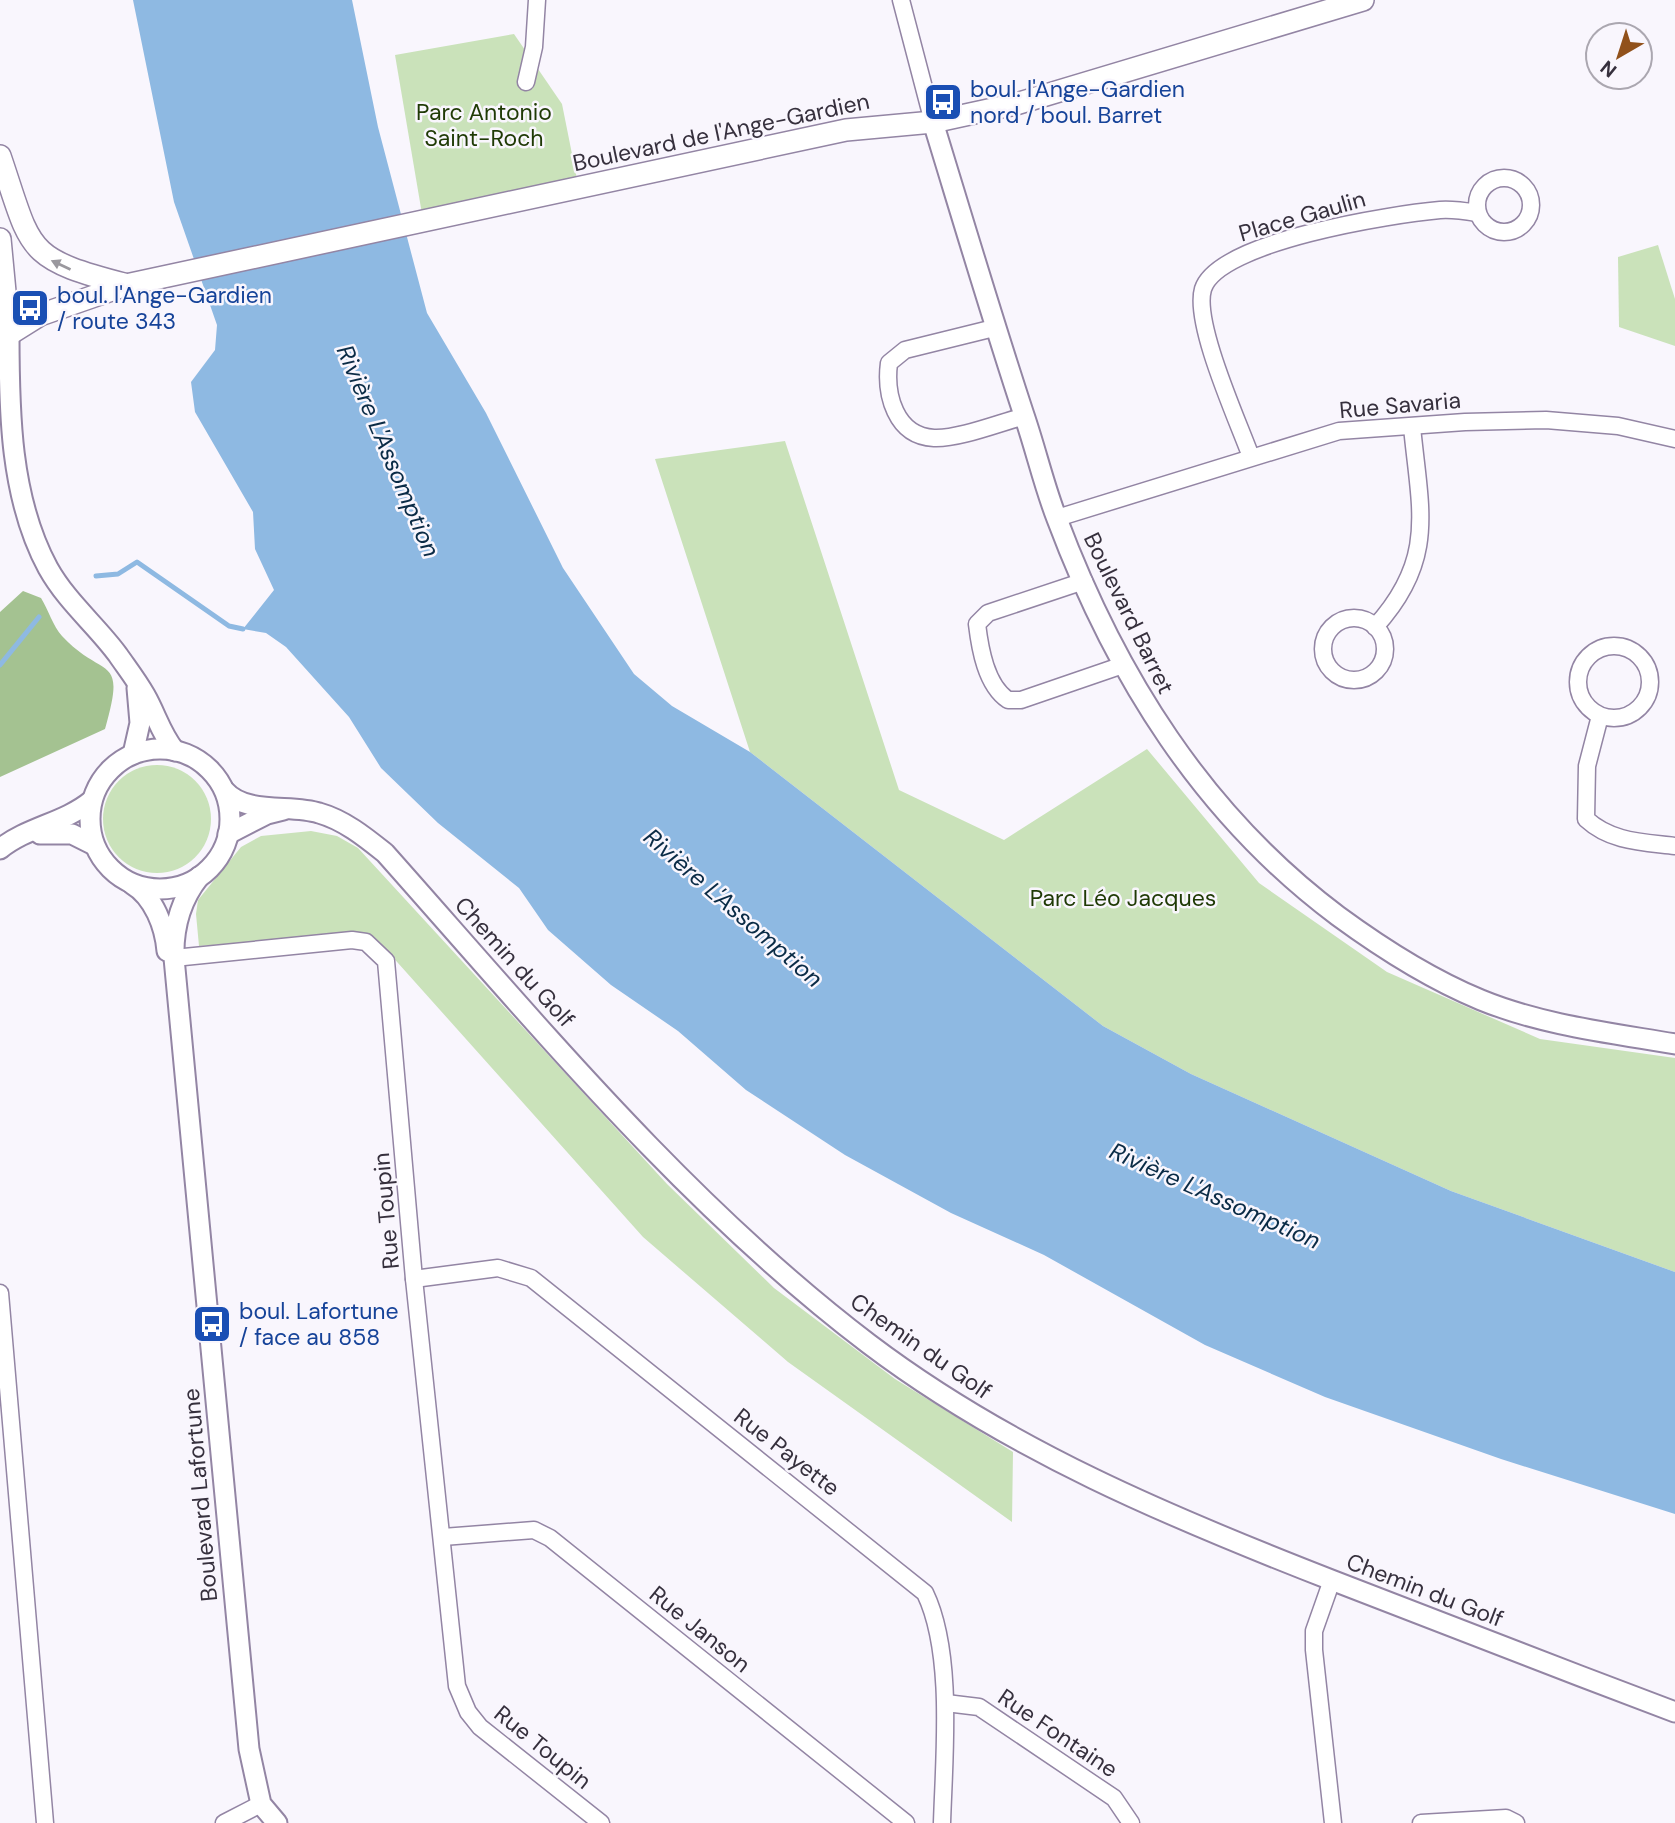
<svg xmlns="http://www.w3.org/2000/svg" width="1675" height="1823" viewBox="0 0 1675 1823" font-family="'DM Sans',sans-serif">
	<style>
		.green { fill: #cae2ba }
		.forest { fill: #a4c291 }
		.water { fill: #8eb9e2 }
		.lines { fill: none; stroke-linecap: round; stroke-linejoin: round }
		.stream { stroke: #8eb9e2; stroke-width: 5 }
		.minor-casing { stroke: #9385a4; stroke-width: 19 }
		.tertiary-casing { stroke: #9385a4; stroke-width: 23 }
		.secondary-casing { stroke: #9385a4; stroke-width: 24 }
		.minor { stroke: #fff; stroke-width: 16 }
		.tertiary { stroke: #fff; stroke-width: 19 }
		.secondary { stroke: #fff; stroke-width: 21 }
		.oneway { fill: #9a989e }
		.labels { text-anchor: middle; stroke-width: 5; stroke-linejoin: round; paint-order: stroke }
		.transit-label { font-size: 23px; fill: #164399; stroke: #f9f6fd; text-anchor: start }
		.park-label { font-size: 23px; fill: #1f3a05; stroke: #f9f6fd }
		.street-label { font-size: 23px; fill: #36303d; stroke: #f9f6fd }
		.water-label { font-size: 24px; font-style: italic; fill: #0a2b46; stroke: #f9f6fd }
	</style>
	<rect width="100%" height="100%" fill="#f9f6fd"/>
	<g class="green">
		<path d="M514,34l48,70 16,80 -156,30 -27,-159z"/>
		<path d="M1658,245l17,54v47l-56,-19 -1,-70z"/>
		<path d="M785,441l114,349 105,50 143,-91 112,134 128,89 153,67 135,19v214l-224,-81 -260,-117 -88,-48 -353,-274 -95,-293z"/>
		<circle cx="157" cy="819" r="54"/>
		<path d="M311,831l26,5 21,12 309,336 107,104 121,91 118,73 -1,70 -224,-160 -145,-125 -262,-293 -22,-9 -160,11 -3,-32 2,-14 43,-53 20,-11z"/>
	</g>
	<path class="forest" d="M23,591l18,7c7,11 12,28 21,38 42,45 65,16 43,93l-105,48v-165z"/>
	<path class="water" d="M133,0h219l26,127 49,186 59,100 77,155 71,106 38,32 78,46 353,274 88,48 260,117 224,81v242l-174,-55 -176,-62 -120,-52 -161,-90 -93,-42 -106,-58 -99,-65 -68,-59 -67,-46 -63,-55 -29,-42 -81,-65 -57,-55 -32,-51 -63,-70 -20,-14 -23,-4 31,-39 -19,-41 -2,-37 -58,-100 -4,-30 24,-32 2,-25 -43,-123z"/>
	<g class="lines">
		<g class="stream">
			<path d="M96,576l22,-2 19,-12 92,64 14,3"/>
			<path d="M0,665l39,-48"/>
		</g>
		<defs>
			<g id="minor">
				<path d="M901,0l32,122"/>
				<path d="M526,82l8,-35 3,-47"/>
				<circle cx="1504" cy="205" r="27"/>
				<path d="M994,328l-89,22 -16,13c-4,31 6,73 45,75 25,1 65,-15 91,-22"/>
				<path d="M1251,457c-13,-36 -58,-134 -48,-168 15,-48 191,-75 237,-79 12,-1 25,1 37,3"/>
				<path d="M1057,518l282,-87 126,-9 81,-2 72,6 57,13"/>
				<path d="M1084,581l-96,32 -11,11c3,25 9,61 31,76h13l102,-35"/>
				<circle cx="1354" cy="649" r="31"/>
				<path d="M1375,627c62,-68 45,-117 37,-200"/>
				<circle cx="1614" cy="682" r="36"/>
				<path d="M1600,716l-13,50 -1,53c25,23 56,23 89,27"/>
				<path d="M174,958l178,-18 14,2 20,19 28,318 43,407 11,26 12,15 121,96"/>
				<path d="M414,1279l84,-11 33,10 394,315c29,60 19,163 17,230"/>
				<path d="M0,1293l45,530"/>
				<path d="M443,1537l91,-7 16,8 356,285"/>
				<path d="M1332,1580l-18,51v19l19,173"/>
				<path d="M946,1703l33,4 135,91 17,25"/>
				<path d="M224,1823l37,-19"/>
				<path d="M1421,1823l85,-5 10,5"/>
			</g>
			<g id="tertiary">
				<path d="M933,122c30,98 59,196 91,293 12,35 20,71 33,104 59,157 146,296 281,397 45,33 92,63 143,84 61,25 130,33 194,44"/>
				<path d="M9,334c0,77 1,164 39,234 19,34 48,57 70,87 9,13 19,26 27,40 11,19 16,39 30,56"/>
				<circle cx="160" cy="819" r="70"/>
				<path d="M133,754l7,-31 -3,-35"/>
				<path d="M225,791c21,24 67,13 94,22 25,7 46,24 66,40 152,171 301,352 484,491 140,106 303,174 465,237 113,44 227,88 341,131"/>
				<path d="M40,834h32l22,11"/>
				<path d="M228,834l39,-20 16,-4"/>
				<path d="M0,849c27,-22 64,-26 91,-48"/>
				<path d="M199,877c-19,24 -26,50 -25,81l75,791 12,55 16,19"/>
				<path d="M132,884c22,13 33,43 35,67"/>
			</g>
			<g id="secondary">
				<path d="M0,156c32,94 23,102 124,128"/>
				<path d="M0,239l9,95"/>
				<path d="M0,340l40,-25 86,-30 720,-155 87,-8 83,-18 347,-104"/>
			</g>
		</defs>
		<use href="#minor" class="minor-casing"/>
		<use href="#tertiary" class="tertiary-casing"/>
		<use href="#secondary" class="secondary-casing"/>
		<use href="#minor" class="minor"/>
		<use href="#tertiary" class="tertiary"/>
		<use href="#secondary" class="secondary"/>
	</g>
	<defs><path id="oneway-solid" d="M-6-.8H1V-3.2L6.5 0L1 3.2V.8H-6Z" transform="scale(1.75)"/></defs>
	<use class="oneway" href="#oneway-solid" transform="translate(61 265) rotate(-155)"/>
	<defs>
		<symbol id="bus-square" viewBox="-11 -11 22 22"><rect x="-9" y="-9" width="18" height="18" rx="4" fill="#1a4fb4" stroke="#f9f6fd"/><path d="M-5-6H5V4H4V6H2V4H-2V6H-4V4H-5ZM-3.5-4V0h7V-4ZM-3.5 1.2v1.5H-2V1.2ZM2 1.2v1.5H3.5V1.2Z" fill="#fff"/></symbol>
	</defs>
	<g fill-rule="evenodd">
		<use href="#bus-square" x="921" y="80" width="44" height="44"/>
		<use href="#bus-square" x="8" y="286" width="44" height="44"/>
		<use href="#bus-square" x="190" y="1302" width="44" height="44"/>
	</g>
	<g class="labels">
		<g class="transit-label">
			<text x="970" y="97">boul. l'Ange-Gardien<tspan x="970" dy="26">nord / boul. Barret</tspan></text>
			<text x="57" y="303">boul. l'Ange-Gardien<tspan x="57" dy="26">/ route 343</tspan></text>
			<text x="239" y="1319">boul. Lafortune<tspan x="239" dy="26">/ face au 858</tspan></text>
		</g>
		<g class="park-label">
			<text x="484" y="120">Parc Antonio<tspan x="484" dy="26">Saint-Roch</tspan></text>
			<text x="1123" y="906">Parc Léo Jacques</text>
		</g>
		<g class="street-label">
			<text transform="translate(721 132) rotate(-12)" y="8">Boulevard de l'Ange-Gardien</text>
			<text transform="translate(1302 216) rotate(-16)" y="8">Place Gaulin</text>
			<text transform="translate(1400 405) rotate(-5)" y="8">Rue Savaria</text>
			<text transform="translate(1129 613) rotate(64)" y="8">Boulevard Barret</text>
			<text transform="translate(515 962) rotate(48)" y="8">Chemin du Golf</text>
			<text transform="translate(386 1211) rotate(-95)" y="8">Rue Toupin</text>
			<text transform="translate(921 1346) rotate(35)" y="8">Chemin du Golf</text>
			<text transform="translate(787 1452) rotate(38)" y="8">Rue Payette</text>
			<text transform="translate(200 1495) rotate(-95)" y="8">Boulevard Lafortune</text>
			<text transform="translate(1425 1590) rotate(21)" y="8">Chemin du Golf</text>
			<text transform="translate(700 1629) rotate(39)" y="8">Rue Janson</text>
			<text transform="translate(1058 1733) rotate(34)" y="8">Rue Fontaine</text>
			<text transform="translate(543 1747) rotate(39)" y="8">Rue Toupin</text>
		</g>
		<g class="water-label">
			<text transform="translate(388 451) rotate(67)" y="8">Rivière L'Assomption</text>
			<text transform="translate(733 908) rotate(41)" y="8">Rivière L'Assomption</text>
			<text transform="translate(1215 1196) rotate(24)" y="8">Rivière L'Assomption</text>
		</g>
	</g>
	<g transform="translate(1619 56) rotate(219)"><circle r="33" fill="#f9f6fd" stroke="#aba7b0" stroke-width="2"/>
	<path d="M0-5L12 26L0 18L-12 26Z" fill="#91511b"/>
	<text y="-10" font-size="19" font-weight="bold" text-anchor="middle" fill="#36303d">N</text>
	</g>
</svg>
